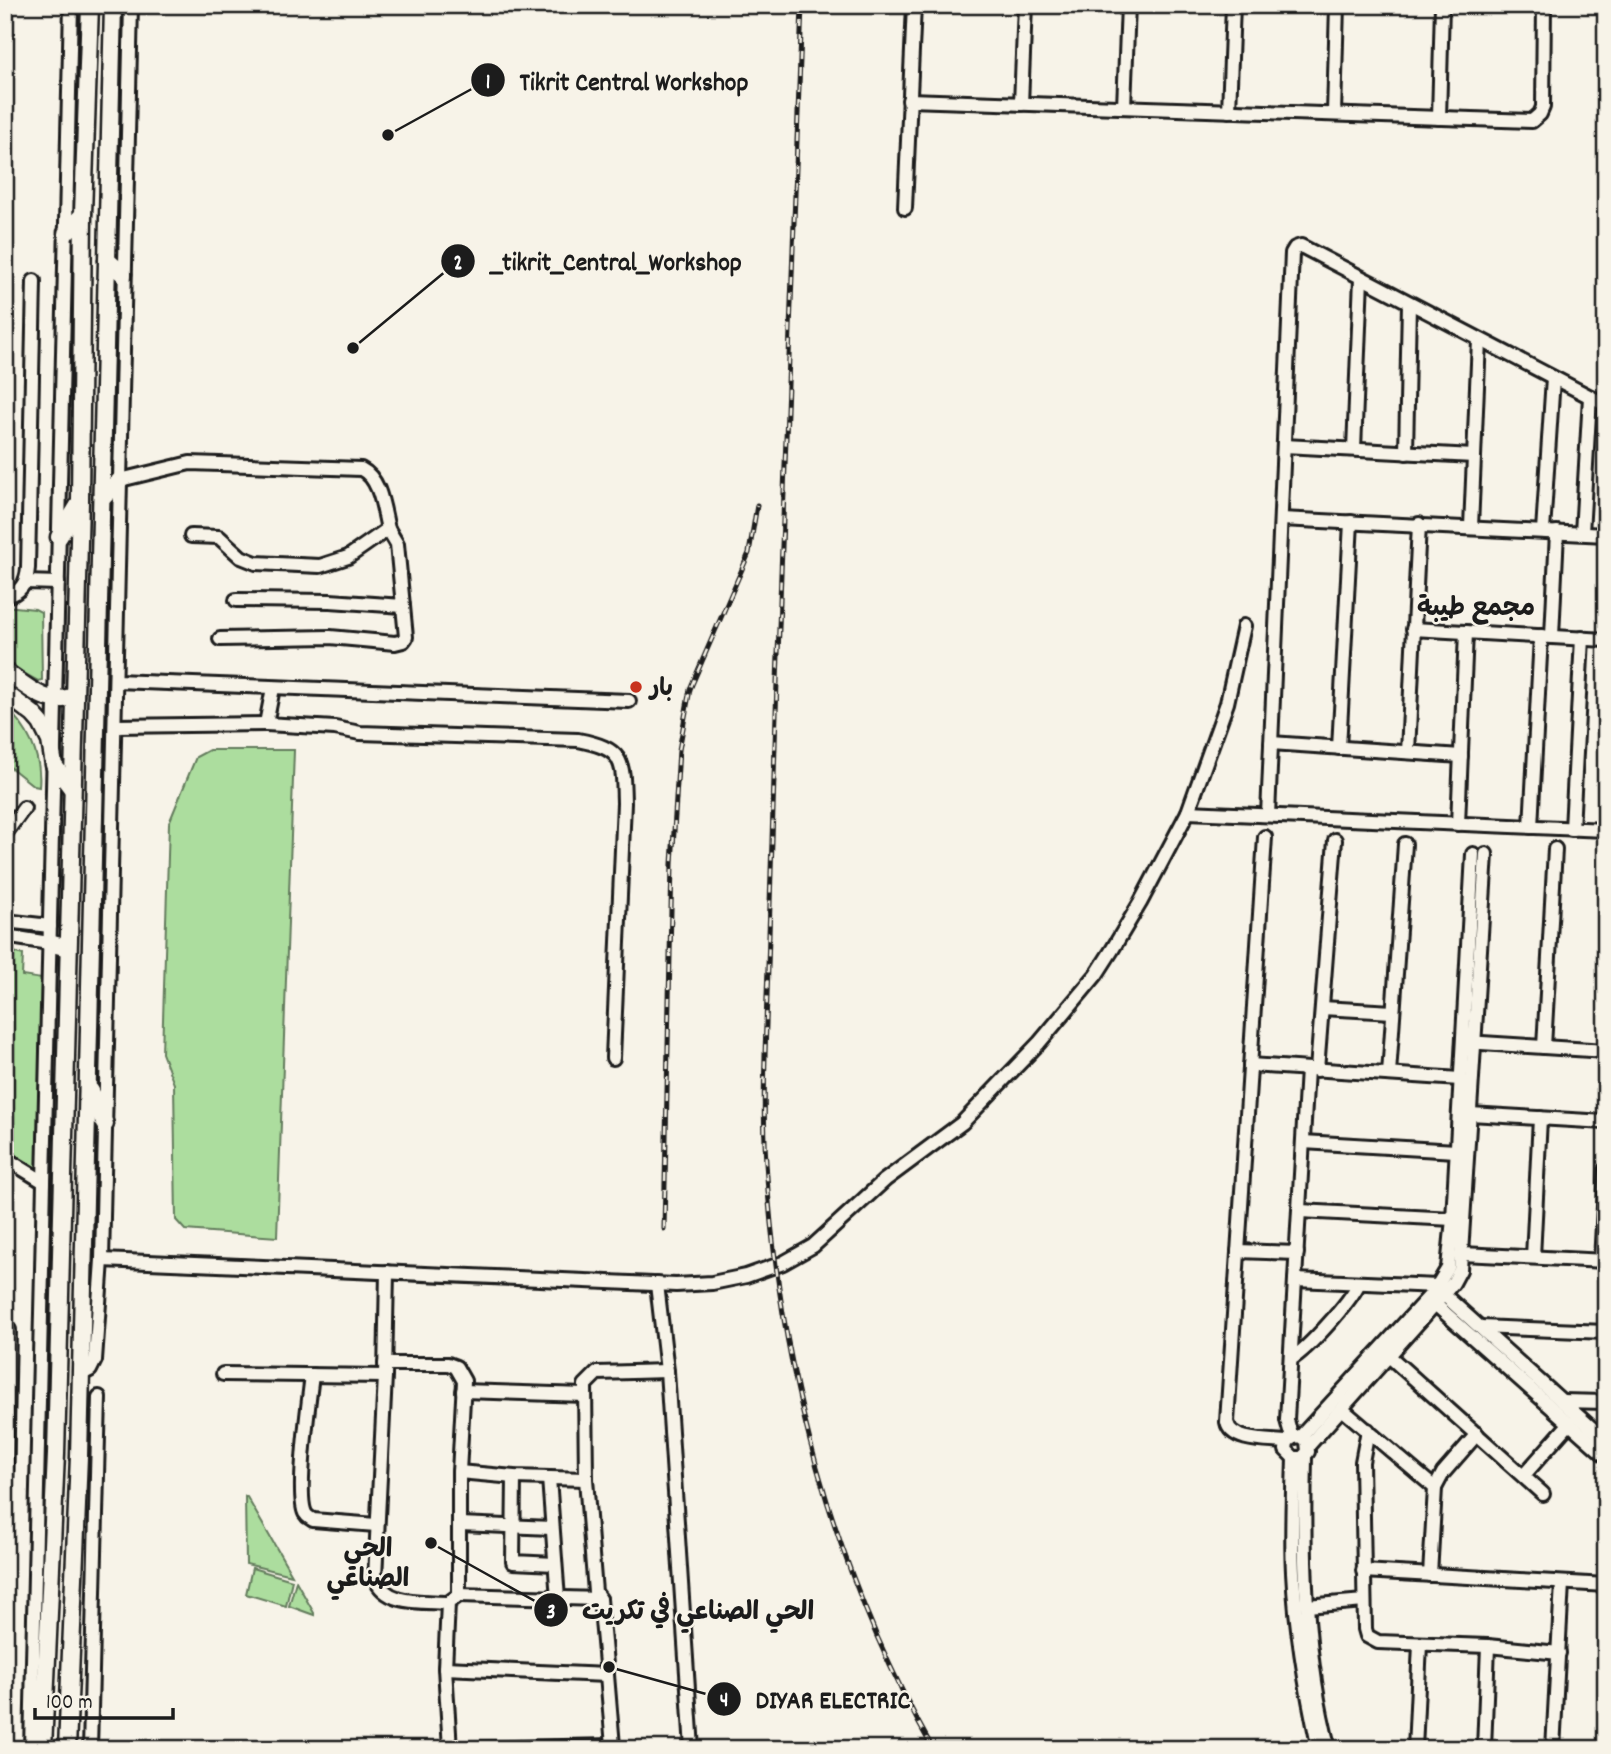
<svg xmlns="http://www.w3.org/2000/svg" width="1611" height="1754" viewBox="0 0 1611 1754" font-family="Dekko,'Playpen Sans Arabic',sans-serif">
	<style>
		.green { fill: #acdd9e; stroke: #647c5d; stroke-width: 2 }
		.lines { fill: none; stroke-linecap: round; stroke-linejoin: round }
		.minor-casing { stroke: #1c1c1c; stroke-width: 18 }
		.major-casing { stroke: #1c1c1c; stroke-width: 21 }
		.minor { stroke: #f7f3e8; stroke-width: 12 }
		.major { stroke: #f7f3e8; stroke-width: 16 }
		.rail-casing { stroke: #1c1c1c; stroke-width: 5 }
		.rail { stroke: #f7f3e8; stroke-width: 2.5; stroke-dasharray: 8; stroke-linecap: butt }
		.poi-dot { fill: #c8321e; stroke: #f7f3e8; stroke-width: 2.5 }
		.labels { text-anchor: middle; stroke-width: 5; stroke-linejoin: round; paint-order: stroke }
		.poi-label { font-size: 24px; font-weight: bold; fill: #1c1c1c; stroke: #f7f3e8; text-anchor: start }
		.neighbourhood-label { font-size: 26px; font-weight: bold; fill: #1c1c1c; stroke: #f7f3e8 }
		.leader { fill: none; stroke: #1c1c1c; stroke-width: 2.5 }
		.callout-dot { fill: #1c1c1c; stroke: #f7f3e8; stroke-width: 2.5 }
		.mark-label { font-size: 21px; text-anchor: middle; font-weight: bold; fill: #fff }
		.callout-label { font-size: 26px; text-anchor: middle; font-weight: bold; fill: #1c1c1c; stroke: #f7f3e8; stroke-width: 5; stroke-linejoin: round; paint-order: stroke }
	</style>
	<rect width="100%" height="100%" fill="#f7f3e8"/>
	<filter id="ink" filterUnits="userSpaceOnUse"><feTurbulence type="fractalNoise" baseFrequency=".0143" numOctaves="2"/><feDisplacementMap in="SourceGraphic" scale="14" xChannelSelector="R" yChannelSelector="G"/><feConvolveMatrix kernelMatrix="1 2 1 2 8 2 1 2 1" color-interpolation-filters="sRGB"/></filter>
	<g filter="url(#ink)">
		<g class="green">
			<path d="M5,606l30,3 6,3 1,68 -4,1 -33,-18z"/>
			<path d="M5,707c23,20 37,49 34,80l-5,-1 -29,-23z"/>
			<path d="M209,750h85l-17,487 -92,-7 -9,-10 -2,-136 -12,-31 7,-230 27,-66z"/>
			<path d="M5,949l18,6 -1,21 20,3 -5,190 -32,-18z"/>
			<path d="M245,1496l2,1 45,78 -46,-11z"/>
			<path d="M252,1568l40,12 -6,26 -40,-12z"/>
			<path d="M296,1581l18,32v2l-25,-9z"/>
		</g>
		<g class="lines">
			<defs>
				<g id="minor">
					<path d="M909,100l623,21 8,-7 3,-7 1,-102"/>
					<path d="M1021,104l4,-99"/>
					<path d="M1124,107l4,-102"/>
					<path d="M1229,111l4,-106"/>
					<path d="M1334,114l3,-109"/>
					<path d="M1439,118l3,-113"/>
					<path d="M905,208l9,-203"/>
					<path d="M1284,446l190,10"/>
					<path d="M1354,449l7,-171"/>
					<path d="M1406,453l3,-150"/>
					<path d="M120,480l70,-17 171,6c20,10 22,40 27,60l-40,28 -28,9 -64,-3 -15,-6 -22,-20 -28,-1"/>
					<path d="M1281,519l325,16"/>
					<path d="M1471,527l8,-187"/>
					<path d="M1543,531l10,-153"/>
					<path d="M1582,533l8,-136"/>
					<path d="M25,582l33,1"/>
					<path d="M5,596c15,-2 22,-13 23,-28l6,-287"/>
					<path d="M236,600l94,1 73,5 -6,-62 -9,-15"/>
					<path d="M1413,629l193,11"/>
					<path d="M1552,636l5,-104"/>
					<path d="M220,639l110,-2 65,6 8,-2 3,-4 -3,-31"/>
					<path d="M116,681l513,20"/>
					<path d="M273,688l-7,36 69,4 25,5 218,7c46,9 45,20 46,63l-11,255"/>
					<path d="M115,726l151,-2"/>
					<path d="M1271,743l190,13"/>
					<path d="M1339,748l12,-226"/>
					<path d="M1408,752l11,-228"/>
					<path d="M1188,812l418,18"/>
					<path d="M1268,815l24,-562 3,-5 6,-2 305,159"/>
					<path d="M1458,824l8,-192"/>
					<path d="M1531,827l10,-191"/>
					<path d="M1572,829l10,-191"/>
					<path d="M5,834l19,-26"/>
					<path d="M1265,837l-38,585c4,21 43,18 60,20"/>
					<path d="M5,921l45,5"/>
					<path d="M5,936l44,7"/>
					<path d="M1322,1008l71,4"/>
					<path d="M1466,1042l140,9"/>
					<path d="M1544,1047l11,-198"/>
					<path d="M1250,1065l210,14"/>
					<path d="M1317,1070l18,-230"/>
					<path d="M1389,1074l16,-230"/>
					<path d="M1470,1114l136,8"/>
					<path d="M1303,1142l153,9"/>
					<path d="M5,1158l39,24"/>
					<path d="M1300,1211l153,8"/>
					<path d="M1238,1251l59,2"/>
					<path d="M1462,1254l144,7"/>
					<path d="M1533,1257l7,-139"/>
					<path d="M102,1260l574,25 36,-2 34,-7 37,-13 30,-17 72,-66 77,-57 77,-80 57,-68 16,-25 28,-47 48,-91 39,-109 17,-77"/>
					<path d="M1601,1261l5,-92"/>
					<path d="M387,1272l-2,104 -10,202c11,28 47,23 73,25"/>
					<path d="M1295,1280l143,6"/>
					<path d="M657,1284l10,87 25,378"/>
					<path d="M1443,1294l163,147"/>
					<path d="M1435,1304l171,152"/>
					<path d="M5,1327l4,3 -4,199"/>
					<path d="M1480,1327l126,5"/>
					<path d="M1389,1356l154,138"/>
					<path d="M1291,1359c18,-11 59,-57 68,-76"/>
					<path d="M385,1364h63l8,3 8,14 -5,91v123l-11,8 -3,65 5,81"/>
					<path d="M223,1374l162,2"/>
					<path d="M80,1375l10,-5 5,-10 7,-100 29,-1255"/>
					<path d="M312,1375c-3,25 -16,119 -7,138 3,5 4,4 8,7l63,5"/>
					<path d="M463,1391l122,4"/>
					<path d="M1562,1401l44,1"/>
					<path d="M1342,1409l93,79"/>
					<path d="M1368,1430l-6,32 3,167 2,7 11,6 110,4 71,7"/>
					<path d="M1301,1436l6,5 1,11 -6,6h-8l-8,-8 1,-8 6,-5 8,-1 133,-145 14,-23 5,-49 20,-365"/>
					<path d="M1292,1438l-5,-18 20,-351"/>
					<path d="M1309,1445l126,-141 18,-21 7,-13 26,-416"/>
					<path d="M1305,1456c-2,94 -1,201 24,293"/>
					<path d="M1294,1458c-1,38 -3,76 -1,114 3,60 13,118 26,177"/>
					<path d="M459,1472l55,5 72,2"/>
					<path d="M1524,1475l46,-52"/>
					<path d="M514,1477l-1,85 42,2"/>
					<path d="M549,1478l9,121"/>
					<path d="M460,1524l91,4"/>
					<path d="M1363,1571l243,14"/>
					<path d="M1430,1575l5,-87 8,-15 34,-39"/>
					<path d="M459,1595l141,4"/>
					<path d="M1307,1606l57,-5"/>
					<path d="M445,1668l162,7 -7,-76 -5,-7 -9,-113 -1,-94 12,-12 70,-2"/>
					<path d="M607,1675l6,71"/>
					<path d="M31,1749l40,-1744"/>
					<path d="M90,1749l9,-352"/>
					<path d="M469,1749l144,-3v3"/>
					<path d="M1415,1749l5,-105"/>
					<path d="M1484,1749l4,-103"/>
					<path d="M1553,1749l9,-166"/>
				</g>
				<g id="major">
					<path d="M66,233l17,-19"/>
					<path d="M107,260l16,14"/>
					<path d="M102,499l18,-19"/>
					<path d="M59,537l20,-33"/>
					<path d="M5,671c21,15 44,38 70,24"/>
					<path d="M5,693l28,21 8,9 9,18 4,24 18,24"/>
					<path d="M49,943l19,5"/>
					<path d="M91,1091l14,33"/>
					<path d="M43,1749l13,-295 24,-953 3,-287 7,-209"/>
					<path d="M67,1749l12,-293 34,-1451"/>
				</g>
			</defs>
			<use href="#minor" class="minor-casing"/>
			<use href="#major" class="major-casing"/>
			<use href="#minor" class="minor"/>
			<use href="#major" class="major"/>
			<defs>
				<g id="rail">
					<path d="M802,5c-8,226 -17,451 -25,677 -3,95 -6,190 -9,285 -2,65 -6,130 -2,196 13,204 66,407 167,586"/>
					<path d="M664,1229l8,-365 7,-114 11,-61 59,-136 8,-48"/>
				</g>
			</defs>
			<use href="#rail" class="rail-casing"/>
			<use href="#rail" class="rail"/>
		</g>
	</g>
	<circle class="poi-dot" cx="636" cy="687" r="7"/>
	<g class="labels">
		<g class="poi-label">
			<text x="650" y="695">بار</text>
		</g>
		<g class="neighbourhood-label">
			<text x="1476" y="615">مجمع طيبة</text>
			<text x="368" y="1556">الحي<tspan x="368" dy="30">الصناعي</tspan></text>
		</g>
	</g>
	<path class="leader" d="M388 135L488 80M353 348L458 261M431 1543L551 1610M609 1667L724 1699"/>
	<g class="callout-dot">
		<circle cx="388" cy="135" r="7"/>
		<circle cx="353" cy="348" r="7"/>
		<circle cx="431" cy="1543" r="7"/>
		<circle cx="609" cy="1667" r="7"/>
		<circle cx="488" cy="80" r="18"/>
		<circle cx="458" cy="261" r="18"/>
		<circle cx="551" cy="1610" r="18"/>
		<circle cx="724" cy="1699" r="18"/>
	</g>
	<g class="mark-label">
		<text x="488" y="88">1</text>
		<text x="458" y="269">2</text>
		<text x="551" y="1618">3</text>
		<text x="724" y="1706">4</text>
	</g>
	<g class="callout-label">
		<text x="634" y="90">Tikrit Central Workshop</text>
		<text x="616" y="270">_tikrit_Central_Workshop</text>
		<text x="698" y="1619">الحي الصناعي في تكريت</text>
		<text x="833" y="1708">DIYAR ELECTRIC</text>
	</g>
	<rect width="1611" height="1754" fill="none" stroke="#f7f3e8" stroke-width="28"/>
	<rect x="14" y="14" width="1583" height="1726" fill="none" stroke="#1c1c1c" stroke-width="2.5" filter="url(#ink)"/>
	<path d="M35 1708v10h138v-10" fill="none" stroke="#1c1c1c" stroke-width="3.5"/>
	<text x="46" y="1708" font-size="21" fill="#1c1c1c" stroke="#f7f3e8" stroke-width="5" paint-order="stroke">100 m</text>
</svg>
